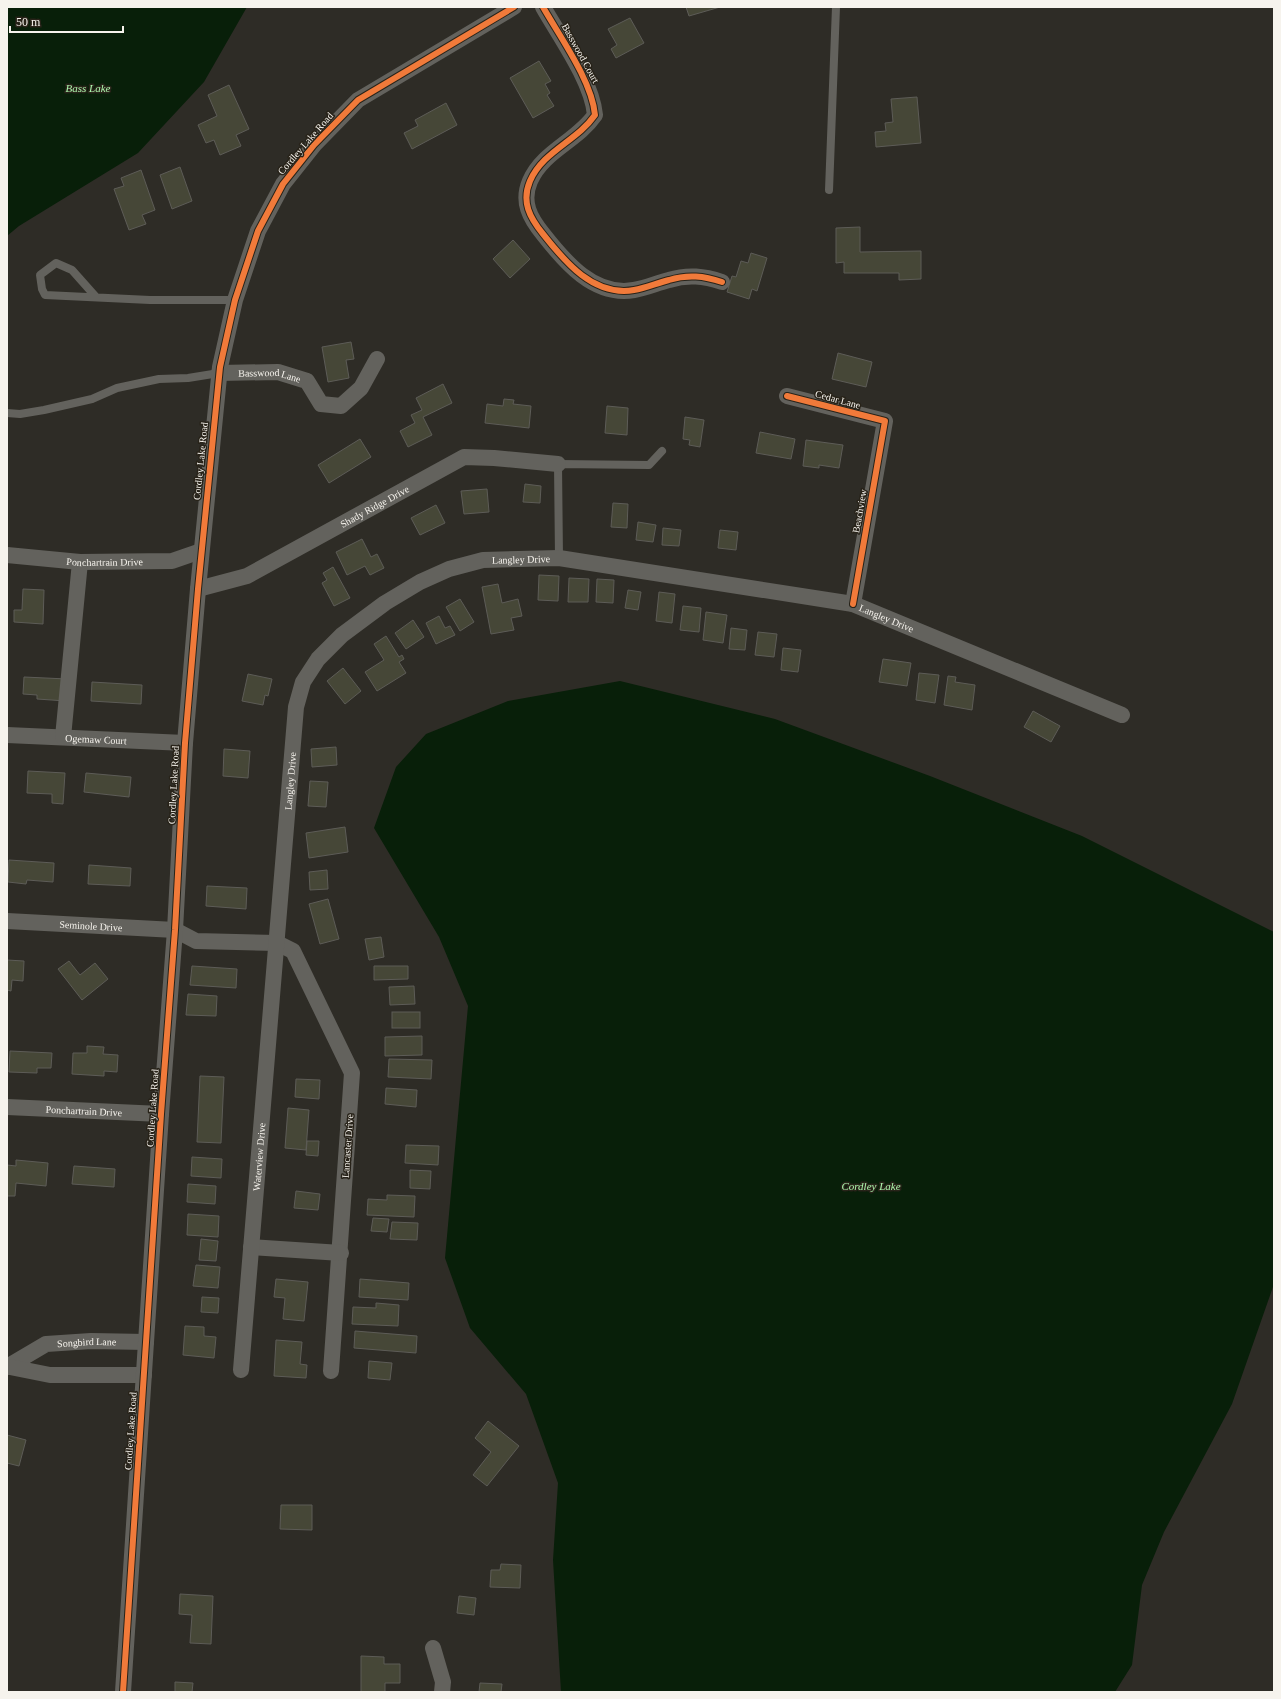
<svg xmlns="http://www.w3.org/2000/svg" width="1281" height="1699" viewBox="0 0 1281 1699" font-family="Georgia,serif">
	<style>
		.water { fill: #081f09 }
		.building { fill: #464737; stroke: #5d5c57 }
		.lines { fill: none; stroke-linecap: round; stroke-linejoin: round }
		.lane { stroke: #63625d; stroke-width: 8 }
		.street { stroke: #63625d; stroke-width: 16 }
		.cycleway-casing { stroke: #282319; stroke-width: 8 }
		.cycleway { stroke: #f17a3a; stroke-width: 6 }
		.labels { text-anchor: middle; stroke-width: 3; stroke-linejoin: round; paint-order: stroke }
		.street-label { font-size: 10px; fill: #f6f3ed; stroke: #282319 }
		.water-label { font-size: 11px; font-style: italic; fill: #adf7ad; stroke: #282319 }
	</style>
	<rect width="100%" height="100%" fill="#2e2c26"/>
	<g class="water">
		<path d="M7,7h240l-43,75 -66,71 -119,73 -12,10z"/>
		<path d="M620,681l155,38 155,57 152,60 192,96v352l-42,120 -68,128 -22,53 -10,80 -17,27h-554l-8,-132 5,-77 -32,-89 -56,-66 -25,-70 23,-252 -29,-69 -65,-109 22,-61 30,-33 82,-33z"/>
	</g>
	<g class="building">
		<path d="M686,7h34l-31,9z"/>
		<path d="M630,18l14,25 -28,15 -5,-9 6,-4 -9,-16z"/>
		<path d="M539,61l12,20 -6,3 5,9 -3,2 7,11 -21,12 -23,-40z"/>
		<path d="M229,85l20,44 -13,6 5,11 -21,9 -6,-15 -8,3 -8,-18 19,-9 -9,-21z"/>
		<path d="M917,97l4,46 -45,4 -1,-15 11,-1 -1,-8 8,-1 -2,-23z"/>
		<path d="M446,103l11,22 -45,24 -8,-16 14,-7 -3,-6z"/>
		<path d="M180,167l12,34 -20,8 -12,-34z"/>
		<path d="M141,170l14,40 -13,5 4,9 -17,6 -15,-41 10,-3 -3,-8z"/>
		<path d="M860,227v25l61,-1v28l-22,1v-7h-55v-11l-8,1v-35z"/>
		<path d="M513,240l17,19 -20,19 -17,-19z"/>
		<path d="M751,253l16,5 -10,33 -5,-2 -3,10 -22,-7 5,-16 4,1 5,-16 7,2z"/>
		<path d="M351,342l3,17 -8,1 3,18 -21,4 -6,-35z"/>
		<path d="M838,353l34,9 -6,25 -34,-8z"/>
		<path d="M443,384l9,19 -29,14 9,18 -24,12 -8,-16 15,-8 -4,-8 11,-5 -6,-12z"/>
		<path d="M504,399l10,1 -1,4 18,2 -2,22 -44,-5 2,-19 16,2z"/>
		<path d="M607,406l21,2 -1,27 -22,-2z"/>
		<path d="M685,417l19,3 -4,27 -11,-2 1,-5 -7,-1z"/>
		<path d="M760,432l35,7 -4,20 -35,-6z"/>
		<path d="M360,439l11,18 -42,26 -11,-18z"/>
		<path d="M806,440l37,5 -4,23 -20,-3v3l-16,-2z"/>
		<path d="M525,484l16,2 -1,17 -17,-1z"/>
		<path d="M487,489l2,23 -25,2 -3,-23z"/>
		<path d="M613,503l15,1 -1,24 -16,-1z"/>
		<path d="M436,505l9,18 -25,12 -9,-17z"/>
		<path d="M638,522l18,3 -3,17 -17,-2z"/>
		<path d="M663,528l18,2 -2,16 -17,-1z"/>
		<path d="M720,530l18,2 -2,18 -18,-2z"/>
		<path d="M362,539l9,18 6,-3 7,14 -14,7 -5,-9 -18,9 -11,-23z"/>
		<path d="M333,567l17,31 -16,8 -12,-23 5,-3 -4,-7z"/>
		<path d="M539,575l20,1 -1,25 -20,-1z"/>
		<path d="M569,578l20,1 -1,23h-20z"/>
		<path d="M597,579l17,1 -1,23 -17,-1z"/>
		<path d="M498,584l4,19 16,-4 4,17 -11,2 3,12 -23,4 -9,-47z"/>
		<path d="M23,589l21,1 -1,34 -29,-2v-12h8z"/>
		<path d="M628,590l13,2 -3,18 -13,-2z"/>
		<path d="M659,592l16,2 -3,29 -16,-2z"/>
		<path d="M460,599l14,23 -14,9 -14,-24z"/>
		<path d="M683,606l18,2 -2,24 -19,-2z"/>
		<path d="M706,612l21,3 -4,28 -20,-3z"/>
		<path d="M439,616l6,12 5,-2 5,9 -19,9 -10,-21z"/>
		<path d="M413,620l11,17 -18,12 -11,-16z"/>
		<path d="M731,628l16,2 -2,20 -16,-1z"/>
		<path d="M758,632l19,2 -3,23 -19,-2z"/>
		<path d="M386,636l13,21 3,-2 2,4 -5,3 7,11 -29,18 -12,-19 19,-12 -10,-16z"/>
		<path d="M783,648l18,2 -3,22 -17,-2z"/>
		<path d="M883,659l28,4 -4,23 -28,-4z"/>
		<path d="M343,668l18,23 -16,13 -18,-23z"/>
		<path d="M919,673l20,2 -4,28 -19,-3z"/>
		<path d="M248,674l24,5 -4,17 -3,-1 -2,10 -21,-4z"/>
		<path d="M948,676l8,1 -1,5 20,3 -3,25 -28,-5z"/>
		<path d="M24,677l43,2 -1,22 -29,-2v-4l-14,-1z"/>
		<path d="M92,682l50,3 -1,19 -50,-3z"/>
		<path d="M1033,711l27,15 -9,16 -27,-15z"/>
		<path d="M336,747l1,18 -25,2 -1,-18z"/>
		<path d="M224,749l26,2 -2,27 -25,-2z"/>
		<path d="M28,771l37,2 -2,31 -11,-1v-9l-25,-1z"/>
		<path d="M86,773l45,4 -2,20 -45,-5z"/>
		<path d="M310,781l18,1 -2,25 -18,-1z"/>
		<path d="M345,827l3,25 -39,6 -3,-25z"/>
		<path d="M9,860l45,3 -1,19 -26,-2 -1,4 -18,-2z"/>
		<path d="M89,865l42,3 -1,18 -42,-2z"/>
		<path d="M327,870l1,19 -18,1 -1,-18z"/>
		<path d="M207,886l40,2 -1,21 -40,-3z"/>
		<path d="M328,899l11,40 -19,5 -11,-40z"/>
		<path d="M381,937l3,20 -15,3 -4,-21z"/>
		<path d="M7,960l17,1 -1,20 -11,-1 -1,11 -4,-1z"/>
		<path d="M69,961l11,14 15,-12 13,16 -26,21 -24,-31z"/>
		<path d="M192,966l45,3 -1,19 -46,-3z"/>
		<path d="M374,966h34v13l-34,1z"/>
		<path d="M414,986l1,18 -25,1 -1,-18z"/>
		<path d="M188,994l29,2 -1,20 -30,-1z"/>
		<rect x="392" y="1012" width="28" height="16"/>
		<path d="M422,1036v19l-37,1v-19z"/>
		<path d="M87,1046l17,1 -1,7 15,1 -1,17 -13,-1v5l-32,-2 1,-21h14z"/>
		<path d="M10,1051l42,2 -1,15h-14v5l-28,-1z"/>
		<path d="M389,1059l43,1 -1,19 -43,-2z"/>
		<path d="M200,1076l24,1 -3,66 -24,-1z"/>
		<path d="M296,1079l24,1 -1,19 -24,-2z"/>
		<path d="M386,1088l31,2 -1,17 -31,-3z"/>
		<path d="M288,1108l21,2 -3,40 -21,-2z"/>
		<path d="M307,1141h12l-1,15 -12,-1z"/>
		<path d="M406,1145l33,1 -1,19 -33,-2z"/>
		<path d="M192,1157l30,2 -1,19 -30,-2z"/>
		<path d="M16,1160l32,3 -2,23 -30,-3 -1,13h-8v-31l9,1z"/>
		<path d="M74,1166l41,3 -1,18 -42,-3z"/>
		<path d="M410,1170l21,1 -1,18 -20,-1z"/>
		<path d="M188,1184l28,2 -1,18 -28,-2z"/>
		<path d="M296,1191l24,3 -2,16 -24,-2z"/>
		<path d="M387,1195l28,1 -1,21 -47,-2 1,-16 19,1z"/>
		<path d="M188,1214l31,2 -1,21 -31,-2z"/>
		<path d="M373,1218l16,1 -2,13 -16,-1z"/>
		<path d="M392,1222l26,1 -1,17 -27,-1z"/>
		<path d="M201,1239l17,2 -2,20 -17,-1z"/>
		<path d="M196,1265l24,2 -2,21 -25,-2z"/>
		<path d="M276,1279l32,3 -4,39 -21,-2 2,-21 -11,-1z"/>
		<path d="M360,1279l49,4 -1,17 -49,-3z"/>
		<path d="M202,1297l17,1 -1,15 -17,-1z"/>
		<path d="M376,1303l23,2 -1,21 -46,-2 1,-17 23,1z"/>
		<path d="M185,1326l19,1v9l12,1 -2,21 -31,-3z"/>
		<path d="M355,1331l62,5 -1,17 -62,-5z"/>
		<path d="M276,1340l26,2 -2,22 7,1 -1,13 -32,-2z"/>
		<path d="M369,1361l23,2 -2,17 -22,-2z"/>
		<path d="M488,1421l31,25 -32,40 -14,-11 18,-23 -16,-14z"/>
		<path d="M7,1435l19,5 -7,26 -12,-3z"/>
		<path d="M281,1505h31v25l-32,-1z"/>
		<path d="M501,1564l20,1 -1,23 -30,-1 1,-17h9z"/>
		<path d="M180,1594l33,2 -2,48 -21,-1 2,-28 -13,-1z"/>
		<path d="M459,1596l17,2 -2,17 -17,-2z"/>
		<path d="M361,1656l23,1v7h16v19h-15v9h-24z"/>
		<path d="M175,1682l18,1 -1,9h-17z"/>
		<path d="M480,1683l22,1 -1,8h-22z"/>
	</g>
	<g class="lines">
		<g class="lane">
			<path d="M829,190l7,-183"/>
			<path d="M96,297l-24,-27 -16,-7 -16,12 2,14 3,6 105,5h85"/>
			<path d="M7,413l13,1 24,-4 48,-11 25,-11 42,-9 29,-1 31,-5"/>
			<path d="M559,558l-1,-94 91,1 13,-14"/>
		</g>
		<g class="street">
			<path d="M543,7c17,30 49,74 52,108 -18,26 -52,36 -65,66 -9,21 0,37 13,53 22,28 51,63 91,56 12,-2 23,-7 35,-10 19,-6 35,-4 53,2"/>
			<path id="s1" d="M219,373l59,-1 29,9 14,23 20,2 20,-18 16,-29"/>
			<path d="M787,396l98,25 -32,183"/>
			<path id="s2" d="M7,555l73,7 92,-1 29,-10"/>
			<path id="s3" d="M198,589l49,-13 217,-119 30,1 64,6"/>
			<path id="s4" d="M7,735l178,8"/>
			<path d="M63,737l17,-175"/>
			<path id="s5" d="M7,921l168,9 21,11 81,2 16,8 59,122 -21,298"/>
			<path id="s6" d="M7,1107l154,7"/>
			<path d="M251,1247l90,6"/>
			<path id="s7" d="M7,1367l39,-23 45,-3 55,1"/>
			<path d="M10,1367l40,8h94"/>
			<path id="s8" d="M241,1370l55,-663 7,-25 15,-23 24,-24 43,-32 35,-21 29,-13 34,-9 76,-2 294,46 269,111"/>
			<path d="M433,1648l10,34 -1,10"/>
			<path d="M123,1692l38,-578 14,-184 10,-187 13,-154 22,-222 15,-67 23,-69 25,-47 31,-39 44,-45 156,-93"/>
		</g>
		<defs>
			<g id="cycleway">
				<path d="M543,7c17,30 49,74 52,108 -18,26 -52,36 -65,66 -9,21 0,37 13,53 22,28 51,63 91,56 12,-2 23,-7 35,-10 19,-6 35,-4 53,2"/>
				<path d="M787,396l98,25 -32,183"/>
				<path d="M123,1692l38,-578 14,-184 10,-187 13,-154 22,-222 15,-67 23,-69 25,-47 31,-39 44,-45 156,-93"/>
			</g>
		</defs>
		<use href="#cycleway" class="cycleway-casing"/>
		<use href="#cycleway" class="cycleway"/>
	</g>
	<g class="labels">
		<g class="street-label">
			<text transform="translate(581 53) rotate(61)" y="4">Basswood Court</text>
			<text transform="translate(305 143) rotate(-49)" y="4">Cordley Lake Road</text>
			<text dy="4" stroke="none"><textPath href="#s1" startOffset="51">Basswood Lane</textPath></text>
			<text transform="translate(838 399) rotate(15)" y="4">Cedar Lane</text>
			<text transform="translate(200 461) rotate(-84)" y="4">Cordley Lake Road</text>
			<text dy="4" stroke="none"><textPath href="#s3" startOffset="196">Shady Ridge Drive</textPath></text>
			<text transform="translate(859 511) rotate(-80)" y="4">Beachview</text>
			<text dy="4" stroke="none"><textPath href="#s8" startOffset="952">Langley Drive</textPath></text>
			<text dy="4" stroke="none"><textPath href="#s2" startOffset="98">Ponchartrain Drive</textPath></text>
			<text dy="4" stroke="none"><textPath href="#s8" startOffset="1324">Langley Drive</textPath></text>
			<text dy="4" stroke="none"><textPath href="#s4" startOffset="89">Ogemaw Court</textPath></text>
			<text dy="4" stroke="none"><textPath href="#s8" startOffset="591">Langley Drive</textPath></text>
			<text transform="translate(173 785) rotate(-87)" y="4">Cordley Lake Road</text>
			<text dy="4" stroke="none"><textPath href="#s5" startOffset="84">Seminole Drive</textPath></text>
			<text transform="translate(152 1108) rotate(-86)" y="4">Cordley Lake Road</text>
			<text dy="4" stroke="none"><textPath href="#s6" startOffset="77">Ponchartrain Drive</textPath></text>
			<text transform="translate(347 1146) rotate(-86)" y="4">Lancaster Drive</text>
			<text dy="4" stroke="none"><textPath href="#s8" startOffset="214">Waterview Drive</textPath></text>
			<text dy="4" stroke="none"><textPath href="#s7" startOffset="86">Songbird Lane</textPath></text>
			<text transform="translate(130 1431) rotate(-86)" y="4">Cordley Lake Road</text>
		</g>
		<g class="water-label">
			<text x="88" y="92">Bass Lake</text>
			<text x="871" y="1190">Cordley Lake</text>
		</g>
	</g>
	<rect width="1281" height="1699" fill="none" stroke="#f6f3ed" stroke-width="16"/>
	<path d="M10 26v6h113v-6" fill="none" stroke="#f6f3ed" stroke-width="2"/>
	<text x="16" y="26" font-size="12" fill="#f6f3ed" stroke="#282319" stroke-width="3" paint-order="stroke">50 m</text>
</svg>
